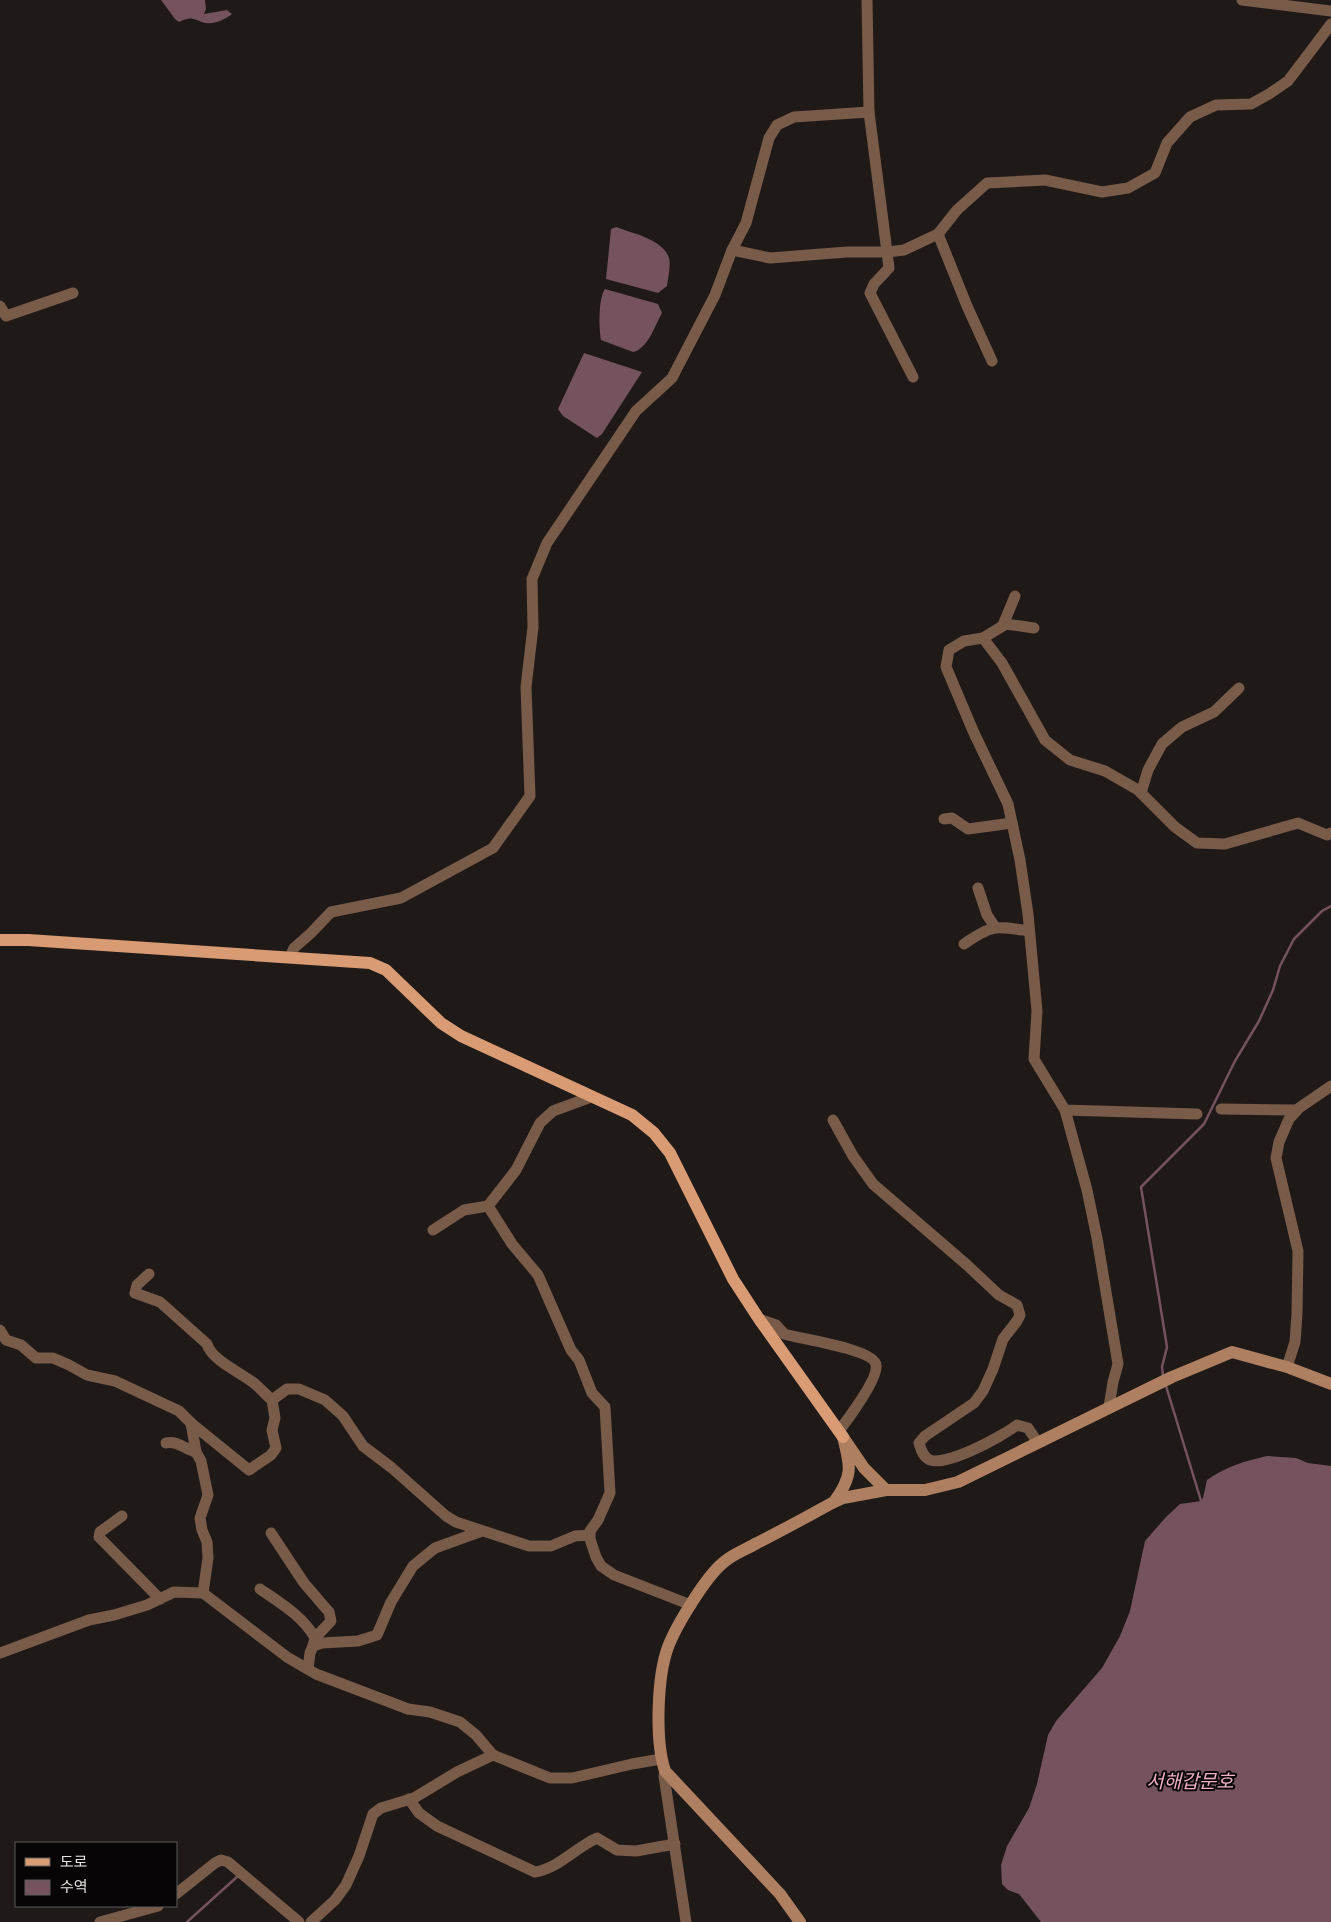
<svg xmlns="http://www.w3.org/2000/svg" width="1331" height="1922" viewBox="0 0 1331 1922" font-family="'PT Serif','Noto Sans KR',serif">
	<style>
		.water { fill: #74535e }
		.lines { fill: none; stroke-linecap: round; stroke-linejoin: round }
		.stream { stroke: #74535e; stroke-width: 2.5 }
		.street { stroke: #785b48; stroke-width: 11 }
		.secondary { stroke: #ae7f60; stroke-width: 12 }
		.primary { stroke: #d89b73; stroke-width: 12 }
		.labels { text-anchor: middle; stroke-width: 4; stroke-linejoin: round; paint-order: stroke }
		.water-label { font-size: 19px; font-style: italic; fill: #eeafc4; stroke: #070505 }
	</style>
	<rect width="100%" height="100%" fill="#1f1918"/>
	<g class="water">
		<path d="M161,0h44l1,9 -2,5 23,-4 5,4c-8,6 -20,12 -30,8 -11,-4 -11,-5 -23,0l-4,-3z"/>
		<path d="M616,227c16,6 48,13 53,31 2,8 -1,20 -2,28l-9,7 -52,-14 5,-50z"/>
		<path d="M605,289l53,15 4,9c-7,12 -14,36 -29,39l-32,-12c-2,-12 -3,-41 4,-51z"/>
		<path d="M584,353l58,19 -40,62 -5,4 -34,-22 -5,-7z"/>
		<path d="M1267,1456l29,2 12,5 23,3v456h-290l-22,-28 -11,-4 -6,-6 -1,-19 6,-19 22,-38 8,-24 11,-49 8,-14 46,-53 18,-32 10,-25 15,-70 21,-24 14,-13 21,-3 2,-3 4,-18c18,-13 38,-19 60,-24z"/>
	</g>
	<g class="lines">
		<g class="stream">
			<path d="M1163,1376l-1,-9 5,-20 -26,-160 63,-63 31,-63 24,-40 14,-31 7,-24 14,-27 28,-28 9,-5"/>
			<path d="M1166,1386l36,118"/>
			<path d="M187,1922l51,-46"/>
		</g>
		<g class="street">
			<path d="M1242,0l89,11"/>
			<path d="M732,250l38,8 77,-6h40l-18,-140 -2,-112"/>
			<path d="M0,306l6,10 67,-23"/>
			<path d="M992,361l-25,-55 -29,-72 19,-24 30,-27 58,-3 57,12 26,-4 27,-15 12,-30 23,-26 26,-12 35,-1 18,-10 19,-13 43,-57"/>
			<path d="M913,377l-43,-84 4,-9 15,-16 -2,-16 17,-2 34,-16"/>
			<path d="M1003,625l12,-29"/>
			<path d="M1034,628l-28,-4 -23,14 -19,3 -15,9 -3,17 28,66 34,71 12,56 8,54 9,97 -3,48 31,51 132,4"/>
			<path d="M983,638l19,25 43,77 25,20 35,11 33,19 37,37 22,16 28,1 73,-21 29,12 4,-2"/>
			<path d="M1141,793l7,-23 14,-26 20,-17 32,-15 25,-24"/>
			<path d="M944,819l8,-1 16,11 44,-6"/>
			<path d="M978,888l9,27 8,12"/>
			<path d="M964,944c29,-20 32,-18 65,-13"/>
			<path d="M290,957l4,-9 17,-15 20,-21 70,-14 92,-50 37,-52 -4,-109 7,-60 -1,-48 15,-36 89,-132 36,-33 43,-83 17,-45 14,-27 23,-85 8,-13 17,-8 75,-5"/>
			<path d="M1221,1109l75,1"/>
			<path d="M1065,1110l22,80 10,48 21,126 -5,18 -4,25"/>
			<path d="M833,1120l20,36 20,28 94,81 32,30 18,10 3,10 -3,6 -14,18 -10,30 -10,22 -9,12 -49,33 -6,7c2,6 3,12 9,16 15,10 75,-23 89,-34l11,3 10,15"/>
			<path d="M488,1206l24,38 26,31 33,75 8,10 13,33 13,14 5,86 -12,27 -8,11v8l6,18 5,9 13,9 77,30"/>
			<path d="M433,1230l31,-20 24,-4 28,-36 24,-47 13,-12 38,-14"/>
			<path d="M149,1274l-12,11 -2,8 25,9 47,42c5,17 35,29 48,40 6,5 11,11 17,16l15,-11h12l26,11 18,16 20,30 29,22 54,48 10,6 73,24h22l24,-10 15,-1"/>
			<path d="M759,1319l17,6 8,9c16,5 90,15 92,31 3,13 -28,54 -37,66"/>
			<path d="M0,1330l6,10 15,5 15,13h17l16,7 18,10 28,6 64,30 12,12 5,29 5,9 7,34 -8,23 2,12 5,12 1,16 -5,35"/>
			<path d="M1287,1367l8,-25 2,-28 1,-63 -22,-93 3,-16 10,-23 10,-11 32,-22"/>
			<path d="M191,1423l58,47 22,-15 5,-7 -4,-18 3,-12 -3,-18"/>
			<path d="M166,1443c11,-3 20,7 30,9"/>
			<path d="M122,1516l-22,16 -1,5 61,62"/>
			<path d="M271,1533l33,50 25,29 2,9 -16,17 -2,8"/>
			<path d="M260,1589c19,13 44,28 55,49"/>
			<path d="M0,1653l89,-33 25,-5 33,-10 27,-13 29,1 84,64 29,17 92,35 22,3 30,10 16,13 17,20 57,23h22l60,-14 29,-5"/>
			<path d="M308,1669l2,-16 3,-7 9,-3 36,-2 19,-6 14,-33 22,-36 22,-18 47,-17"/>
			<path d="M665,1771l-1,5 22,146"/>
			<path d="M409,1799l10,14 18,13 98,46c24,-4 40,-24 62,-34l20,12 19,1 39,-7"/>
			<path d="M176,1894l39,-31 6,-3 7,2 71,60"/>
			<path d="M100,1922l58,-16"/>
			<path d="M311,1922l24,-22 11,-15 13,-29 14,-42 8,-6 33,-10 43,-26 36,-17"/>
		</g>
		<g class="secondary">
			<path d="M834,1502l9,-4 43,-8"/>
			<path d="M800,1922l-20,-28 -115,-123c-10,-30 -8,-94 3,-124 8,-21 38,-71 56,-85 9,-8 23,-13 33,-19 26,-13 51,-27 77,-41 19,-26 17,-35 9,-65l21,31 22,22h39l33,-8 214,-105 60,-25 55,15 44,17"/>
		</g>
		<path class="primary" d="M0,940h28l342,23 16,7 55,53 20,13 171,79 22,18 16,20 63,126 26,40 84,118"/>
	</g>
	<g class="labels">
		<g class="water-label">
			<text x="1190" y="1788">서해갑문호</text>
		</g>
	</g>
	<rect x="15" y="1842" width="162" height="65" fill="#070505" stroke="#605d5d"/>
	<rect x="25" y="1858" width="25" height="8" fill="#d89b73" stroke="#605d5d"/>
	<text x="60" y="1867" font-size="15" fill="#e5e1e0">도로</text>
	<rect x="25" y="1880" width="25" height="15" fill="#74535e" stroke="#605d5d"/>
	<text x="60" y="1892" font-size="15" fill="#e5e1e0">수역</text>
</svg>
